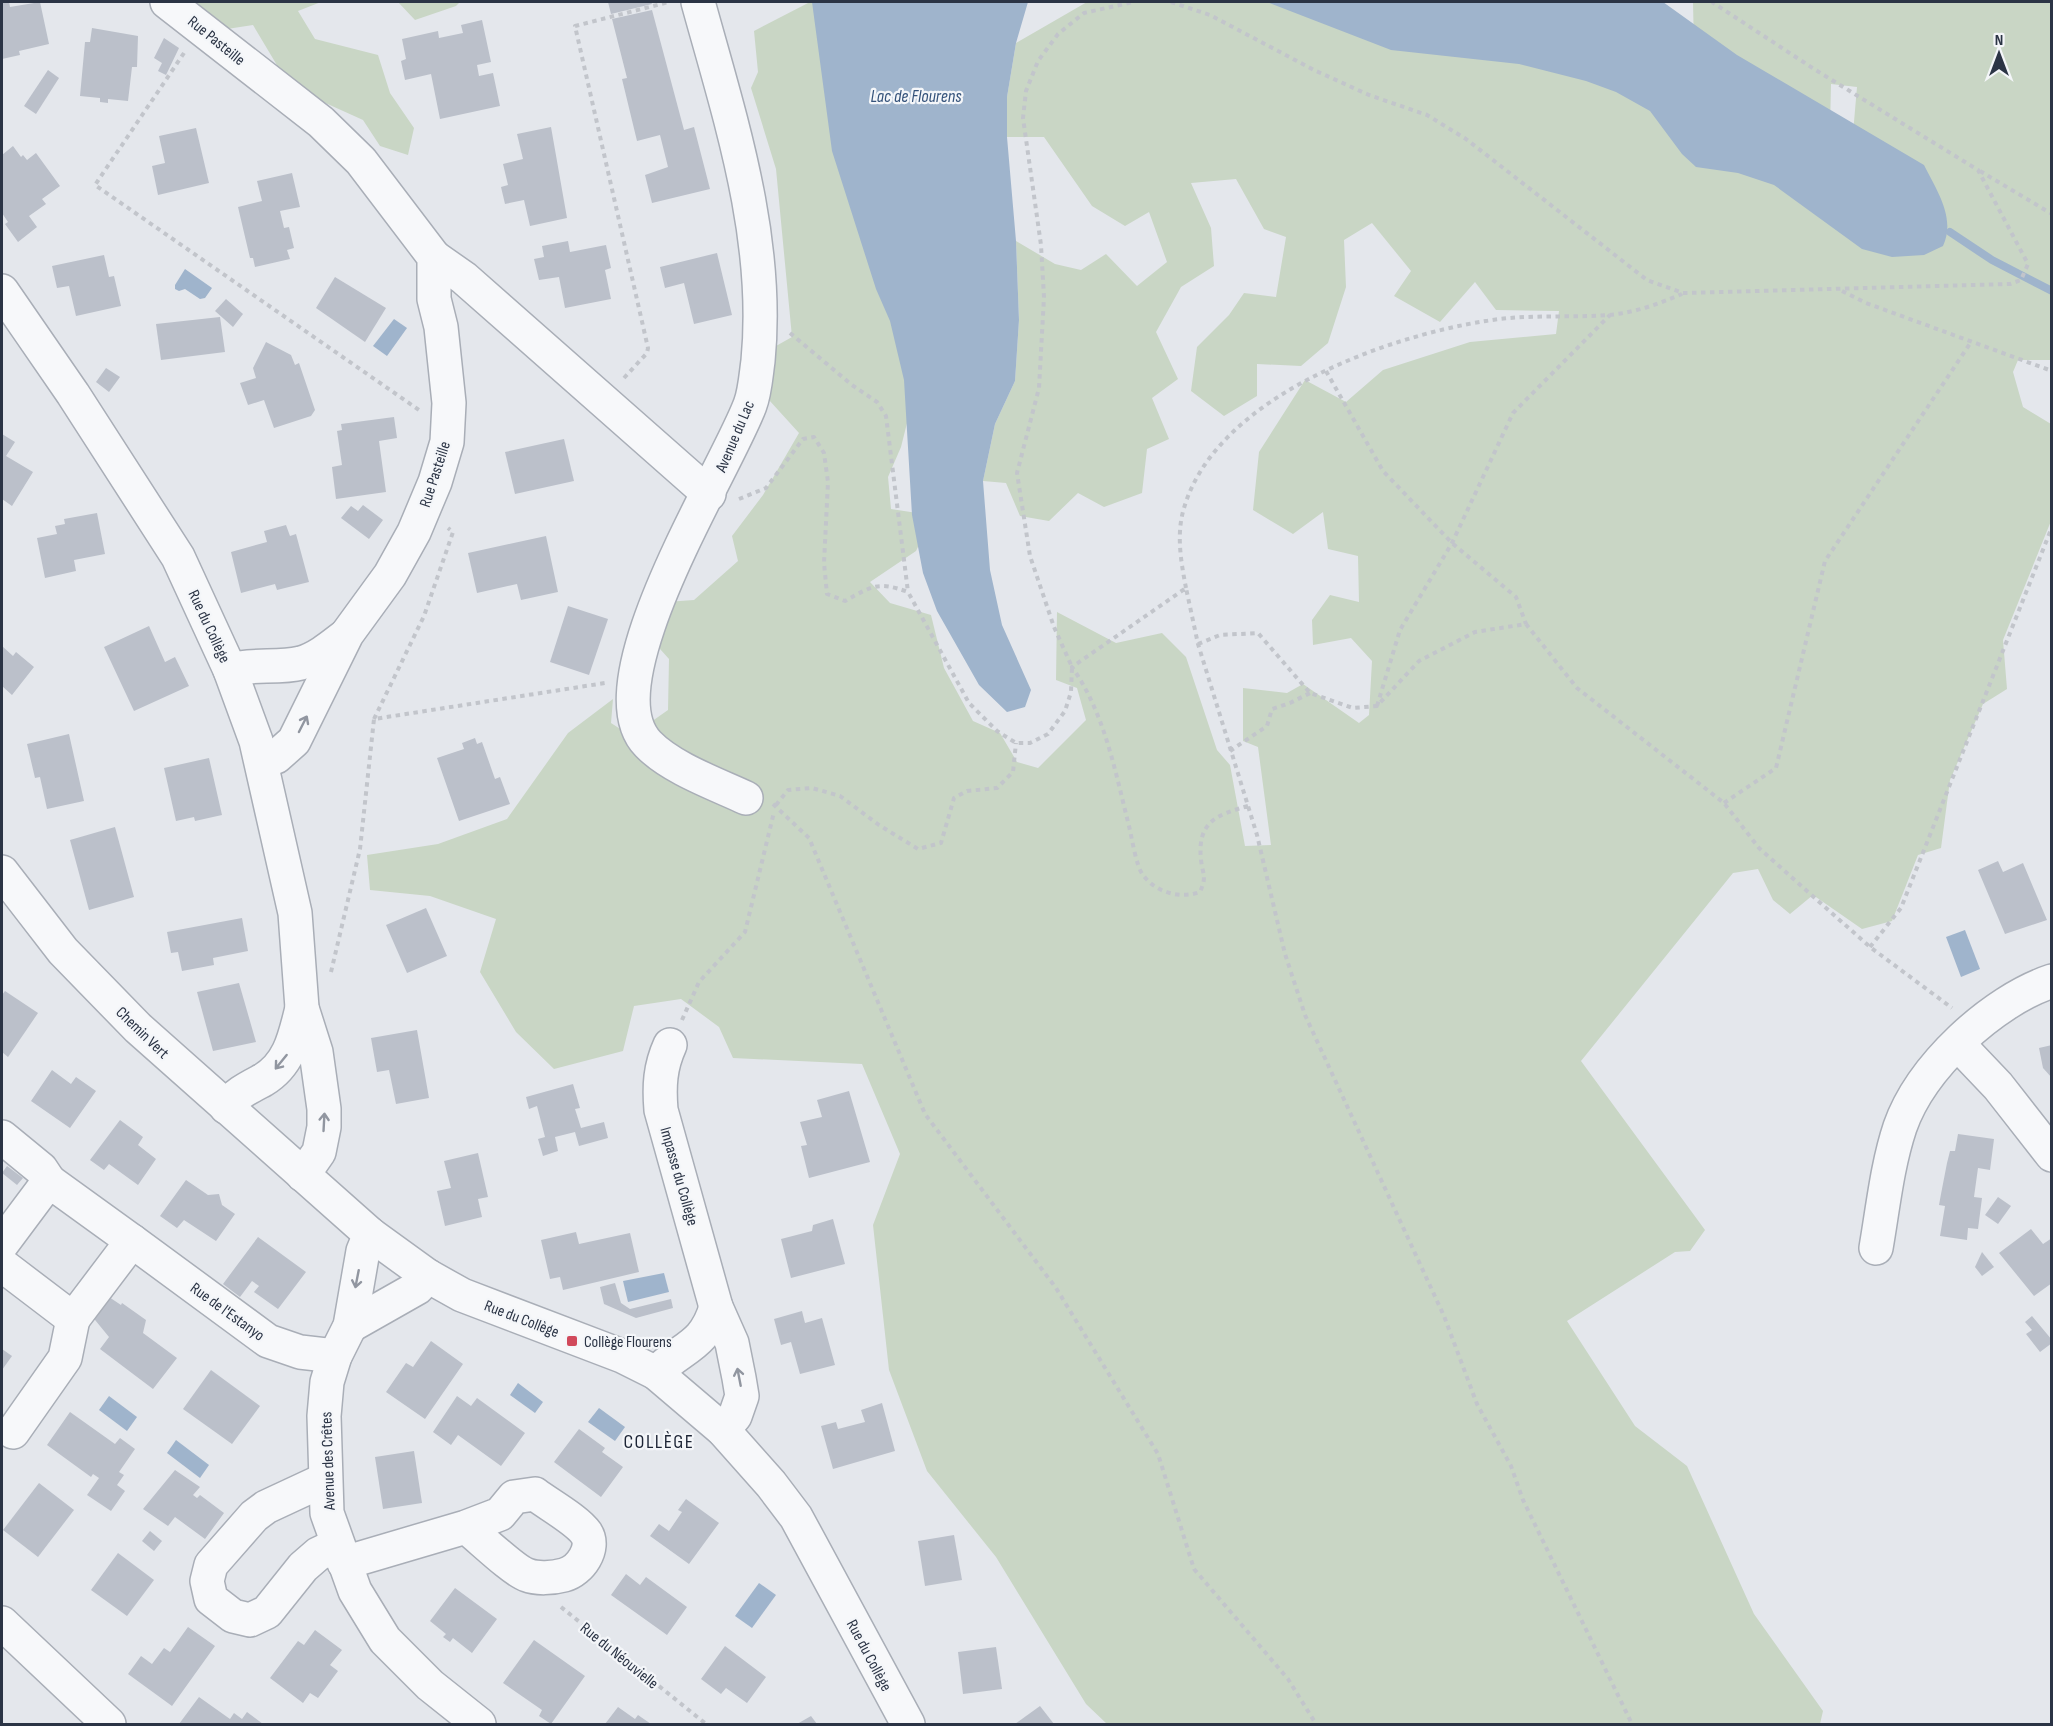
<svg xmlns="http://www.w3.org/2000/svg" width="2053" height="1726" viewBox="0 0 2053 1726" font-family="'Sofia Sans Condensed',sans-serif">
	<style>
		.green { fill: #c9d6c5 }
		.water { fill: #9fb4cc }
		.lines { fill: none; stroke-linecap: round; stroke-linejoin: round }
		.stream { stroke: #9fb4cc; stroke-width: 8 }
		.building { fill: #bbc0ca }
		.street-casing { stroke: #a9aeb7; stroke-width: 36 }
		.path { stroke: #c2c5cb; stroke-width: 4; stroke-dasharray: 4.5 4.5; stroke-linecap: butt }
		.street { stroke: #f7f8fa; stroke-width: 33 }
		.oneway { stroke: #9196a0 }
		.poi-dot { fill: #d1495b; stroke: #f4f6f9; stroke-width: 2 }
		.labels { text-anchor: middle; stroke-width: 4.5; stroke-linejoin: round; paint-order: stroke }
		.street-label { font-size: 16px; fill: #2b3445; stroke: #f4f6f9 }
		.poi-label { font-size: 16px; fill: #2b3445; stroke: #f4f6f9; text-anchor: start }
		.water-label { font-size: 18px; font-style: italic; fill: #34527a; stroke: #f4f6f9 }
		.quarter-label { font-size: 20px; letter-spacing: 1.5px; fill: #1d2536; stroke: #f4f6f9 }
	</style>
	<rect width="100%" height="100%" fill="#e4e7ec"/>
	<g class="green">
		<path d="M196,2h125l-23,9 17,28 63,16 12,38 24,35 -6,27 -28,-9 -17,-26 -73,-33 -37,-62 -39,6z"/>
		<path d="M398,2h62l-4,4 -41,14z"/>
		<path d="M810,2h23l82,389 -14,56 -13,30 3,32 26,4 9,17 -10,21 -46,31 20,21 41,12 13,53 29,53 27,12 17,29 21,6 48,-48 -9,-32 -21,-8 1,-68 59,31 46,-10 24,24 31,93 13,15 15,81 26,-1 -13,-98 -15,-6v-53l44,5 16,-9 56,39 10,-8 3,-54 -21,-23 -38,7 -1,-25 18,-25 29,7 -1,-46 -30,-7 -5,-37 -30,22 -40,-24 6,-58 46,-72 41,22 37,-32 87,-28 86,-8 3,-23 -63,-1 -21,-28 -35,40 -46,-26 17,-25 -39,-48 -28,17 2,47 -18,56 -27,23 -44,-2v32l-33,20 -33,-25 6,-44 32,-32 15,-22 32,4 10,-60 -22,-8 -28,-50 -45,4 20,45 3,38 -33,21 -25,45 22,47 -26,19 17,41 -22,10 -5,44 -38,14 -26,-14 -29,28 -29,-5 -14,-33 -23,-2 12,-57 20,-43 4,-61 -3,-79 39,23 26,6 25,-16 31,32 30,-24 -18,-50 -24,14 -33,-20 -48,-69h-37v-40l9,-54 71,-41h250l189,45 326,98 5,-58 -26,-3 -1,44 -136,-79 -1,-47h358v358h-33l-5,12 10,35 28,17v97l-48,119 4,49 -24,15 -33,76 -9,68 -23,7 -26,66 -30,8 -49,-34 -23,19 -17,-14 -15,-31 -25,4 -152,188 124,169 -15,21 -15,1 -108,69 68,105 52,40 67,148 69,97 -3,13h-713l-21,-20 -90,-147 -69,-86 -38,-101 -16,-145 27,-71 -38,-90 -129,-6 -14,-31 -38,-28 -47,7 -11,45 -69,18 -38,-37 -36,-60 16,-53 -66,-23 -60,-6 -3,-35 71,-11 69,-25 61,-86 45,-34 -2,24 20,13 37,-26 1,-51 -26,-29 9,-27 42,-3 44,-39 -6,-25 31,-41 36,-62 -30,-33 7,-54 16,-9 -16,-168 -25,-81 7,-16 -4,-41z"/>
	</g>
	<g class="water">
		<path d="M812,2h216l-12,41 -9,54v40l9,104 3,79 -4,61 -20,43 -12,57 7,89 12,55 29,65 -6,17 -18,5 -28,-27 -42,-74 -14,-38 -11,-58 -8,-135 -14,-59 -14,-32 -44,-138z"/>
		<path d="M1267,2h396l74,53 187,110c13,26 32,53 19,81l-19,9 -32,2 -30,-8 -88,-64 -36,-12 -42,-6 -14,-13 -32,-43 -34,-19 -30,-11 -67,-17 -128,-14z"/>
		<path d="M185,269l27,19 -7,10 -5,1 -15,-10 -6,2 -4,-2v-4z"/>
		<path d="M394,319l13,9 -20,28 -14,-10z"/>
		<path d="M1965,930l15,39 -19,8 -15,-40z"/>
		<path d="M664,1273l5,19 -41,10 -5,-21z"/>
		<path d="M518,1383l25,19 -8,11 -25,-18z"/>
		<path d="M109,1396l28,21 -10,14 -28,-21z"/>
		<path d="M599,1408l26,19 -10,14 -27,-19z"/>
		<path d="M176,1440l33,25 -9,13 -33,-25z"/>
		<path d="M759,1583l17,12 -24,33 -17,-12z"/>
	</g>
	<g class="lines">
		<path class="stream" d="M1950,232l42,28 60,31"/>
	</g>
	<g class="building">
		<path d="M2,2h7l1,5 30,-5 9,42 -30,7 1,4 -18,4z"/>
		<path d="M608,2h43l1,2 -41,10z"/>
		<path d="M652,10l32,120 10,-3 16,62 -58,14 -7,-28 23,-8 -8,-32 -23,6 -15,-62 5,-1 -15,-59z"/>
		<path d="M482,20l9,42 -14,3 2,11 14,-3 7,33 -60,13 -9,-45 -26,6 -4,-19 5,-2 -4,-20 36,-8 1,7 24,-5 -2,-8z"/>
		<path d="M92,28l46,8 -1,31h-5l-4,34 -20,-2v4l-8,-1v-4l-20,-2 5,-54h5z"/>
		<path d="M164,38l15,10 -13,27 -8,-4 4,-8 -8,-5z"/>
		<path d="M48,70l11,8 -23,36 -12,-8z"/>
		<path d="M551,127l16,91 -37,8 -6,-26 -19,4 -4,-17 7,-2 -5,-21 20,-5 -6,-25z"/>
		<path d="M196,128l13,55 -51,12 -6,-29 13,-3 -6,-27z"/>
		<path d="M13,146l8,11 2,-2 4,5 9,-7 24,33 -18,13 4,5 -17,12 8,11 -19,15 -13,-18 3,-2 -6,-9v-58z"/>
		<path d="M292,173l8,34 -20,4 4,17 5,-1 5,21 -7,2 3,9 -35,8 -2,-9h-3l-12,-51 24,-6 -5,-20z"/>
		<path d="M568,241l2,11 36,-7 5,23 -6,2 6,29 -46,9 -6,-31 -20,3 -5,-21 10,-2 -2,-11z"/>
		<path d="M717,253l15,62 -38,9 -10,-41 -19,5 -5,-21z"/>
		<path d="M104,255l5,22 5,-1 7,30 -45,10 -7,-30 -12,2 -5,-22z"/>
		<path d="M335,277l51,31 -21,34 -49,-34z"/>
		<path d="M226,299l17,15 -10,13 -18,-16z"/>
		<path d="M220,317l5,35 -64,8 -5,-36z"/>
		<path d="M266,342l25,13 4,10 4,-2 16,47 -4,6 -37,12 -10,-28 -16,5 -8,-22 16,-5 -3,-10z"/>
		<path d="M106,368l14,9 -11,15 -13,-10z"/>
		<path d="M394,417l3,21 -18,3 7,51 -50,7 -4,-32 10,-2 -5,-34 5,-1 -1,-6z"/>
		<path d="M2,434l13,8 -9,14 27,16 -21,34 -10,-7z"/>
		<path d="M564,439l10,42 -59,13 -10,-42z"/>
		<path d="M363,505l20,15 -14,19 -28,-21 10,-12 7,5z"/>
		<path d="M97,513l8,41 -31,6 2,11 -31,7 -8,-40 20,-4 -2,-8 10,-2 -1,-5z"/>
		<path d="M286,525l4,11 6,-2 13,48 -32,8 -2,-6 -34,9 -10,-41 36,-10 -3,-11z"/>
		<path d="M546,536l12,56 -37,8 -4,-16 -40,9 -9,-40z"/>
		<path d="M568,606l40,13 -19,56 -39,-13z"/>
		<path d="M149,626l16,36 10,-5 14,29 -55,25 -30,-64z"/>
		<path d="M2,646l11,10 3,-4 18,15 -22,28 -10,-9z"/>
		<path d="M69,734l15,67 -37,8 -7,-32 -5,1 -8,-34z"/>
		<path d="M475,738l2,6 5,-2 13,37 5,-2 10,27 -51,17 -22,-63 27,-9 -2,-6z"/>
		<path d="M209,758l13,57 -27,6 -1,-4 -18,4 -12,-53z"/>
		<path d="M115,827l19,70 -45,13 -19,-70z"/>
		<path d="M1998,861l5,11 20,-9 24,57 -42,14 -27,-64z"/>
		<path d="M426,908l21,48 -40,17 -21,-48z"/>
		<path d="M242,918l6,33 -35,7 1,7 -32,6 -4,-19 -7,1 -4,-21z"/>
		<path d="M239,983l17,59 -43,9 -16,-59z"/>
		<path d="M5,991l33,22 -30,44 -6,-5v-57z"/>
		<path d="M417,1030l12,68 -33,6 -7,-34 -12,2 -6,-34z"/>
		<path d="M2052,1045v33l-9,-10 -4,-20z"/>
		<path d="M52,1070l19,14 5,-7 20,14 -26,37 -39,-27z"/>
		<path d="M573,1084l7,24 -5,1 6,19 23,-6 4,16 -29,8 -4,-14 -20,5 3,14 -15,5 -5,-17 7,-2 -8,-31 -8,3 -3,-12z"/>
		<path d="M849,1091l21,71 -61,16 -8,-32 6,-1 -7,-23 22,-5 -5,-17z"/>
		<path d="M120,1120l23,17 -5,8 18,14 -18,26 -29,-21 -5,6 -14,-10z"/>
		<path d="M1958,1134l36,5 -4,31 -12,-2 -4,29 8,1 -4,31 -10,-1 -1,12 -27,-4 5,-30 -6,-1 2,-11 6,-31 3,-12h5z"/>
		<path d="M478,1153l10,44 -10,2 4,18 -37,9 -8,-35 14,-3 -7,-27z"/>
		<path d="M7,1166l16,12 -6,7 -15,-12z"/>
		<path d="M186,1180l22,15 11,-1 3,11 13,9 -19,27 -32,-21 -7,8 -17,-12z"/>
		<path d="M1998,1197l13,9 -13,18 -13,-9z"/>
		<path d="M833,1219l12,45 -54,14 -10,-39 31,-8 1,-6z"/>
		<path d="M2031,1229l12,15 9,-6v45l-18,13 -35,-43z"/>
		<path d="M576,1232l3,12 51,-11 9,39 -76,18 -3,-13 -10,2 -9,-39z"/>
		<path d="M258,1237l48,35 -28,37 -24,-17 5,-6 -7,-5 -12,16 -17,-13z"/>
		<path d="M1982,1252l12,15 -12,9 -7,-9z"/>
		<path d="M615,1283l6,20 9,6 41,-10 2,9 -37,10 -32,-14 -4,-17z"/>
		<path d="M106,1295l15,10 1,-2 24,17 -3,13 34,25 -24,31 -53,-40 9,-12 -18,-22z"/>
		<path d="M802,1311l3,12 17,-5 13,47 -35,9 -9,-32 -10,3 -7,-26z"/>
		<path d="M2032,1316l20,24v3l-12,9 -14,-18 6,-4 -7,-8z"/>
		<path d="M431,1341l32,23 -38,55 -39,-27 20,-29 7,4z"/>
		<path d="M2,1349l10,7 -10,14z"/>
		<path d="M211,1370l49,36 -28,38 -49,-35z"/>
		<path d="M457,1396l14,10 6,-8 48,35 -24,33 -43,-31 -7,10 -18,-13z"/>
		<path d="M882,1403l13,48 -62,18 -12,-43 15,-4 2,7 27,-7 -4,-12z"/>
		<path d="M70,1412l45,32 5,-6 15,11 -16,23 5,3 -7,10 8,6 -14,20 -24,-16 12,-17 -6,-4 -2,3 -44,-32z"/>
		<path d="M579,1429l26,19 -3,4 21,15 -22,30 -47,-35z"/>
		<path d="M414,1451l8,52 -39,6 -8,-52z"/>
		<path d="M175,1470l25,17 -7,8 4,3 3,-3 24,18 -19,26 -30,-22 -7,9 -25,-17z"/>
		<path d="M39,1483l35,27 -36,47 -35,-27z"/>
		<path d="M686,1499l33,24 -30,41 -39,-28 9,-12 10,7 13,-19 -4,-2z"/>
		<path d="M150,1531l12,10 -8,10 -12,-10z"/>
		<path d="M954,1535l8,45 -37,6 -7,-45z"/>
		<path d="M118,1553l36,27 -27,36 -36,-26z"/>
		<path d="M626,1574l14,11 6,-8 41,30 -20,28 -56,-40z"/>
		<path d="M455,1588l42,31 -25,34 -19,-15 -3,4 -7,-5 3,-3 -16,-13z"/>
		<path d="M188,1627l27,19 -43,60 -44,-32 13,-18 11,8 12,-16 6,4z"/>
		<path d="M315,1630l27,20 -12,15 8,6 -20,27 -8,-5 -7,10 -33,-25 28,-37 6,4z"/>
		<path d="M534,1640l51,36 -34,48 -12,-8 3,-6 -39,-27z"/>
		<path d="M725,1646l41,31 -19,26 -21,-15 -5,6 -20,-15z"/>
		<path d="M996,1647l6,42 -39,5 -5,-42z"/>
		<path d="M199,1697l31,22 4,-6 8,6 5,-7 16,12h-84z"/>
		<path d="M1040,1706l14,18h-39z"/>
		<path d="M618,1707l17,12 3,-4 13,9h-46z"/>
		<path d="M811,1716l6,8h-20z"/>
	</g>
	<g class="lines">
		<defs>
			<g id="street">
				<path d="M167,2l154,120 40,39 73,96v42l7,28 8,76 -2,39 -12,40 -21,50 -24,43 -43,59 -53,107 -18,16 -14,4"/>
				<path d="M698,2c32,116 72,236 60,359 -2,14 -3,31 -8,44 -25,67 -161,278 -102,339 23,24 68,40 98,54"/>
				<path d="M434,257l30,21 245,216"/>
				<path d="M2,291l71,103 105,163 52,113 26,71 39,172 7,95 14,44 8,57v18l-5,25 -16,23"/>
				<path d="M230,670c23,-7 48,-1 71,-7 17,-5 31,-17 44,-27"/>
				<path d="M2,872l61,79 75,77 232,206 58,42 34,19 160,61 34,17 67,57 48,54 25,33 112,207"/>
				<path d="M1958,1044l40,42 54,69"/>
				<path d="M670,1045c-10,22 -11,41 -9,65l55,197 16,36 7,35 3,18 -7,20 -12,14"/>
				<path d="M226,1107c11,-14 22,-19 37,-27 27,-16 32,-44 39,-72"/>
				<path d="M2,1137l39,32 8,12"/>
				<path d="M370,1234l-7,17 -13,75 -15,30 -8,26 -3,34 3,97 28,78 30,49 45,45 49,39"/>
				<path d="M132,1241l136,100 32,11 35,4"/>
				<path d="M2,1244l47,-63 83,60 -59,78 -71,-54"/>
				<path d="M1876,1248c7,-40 11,-82 24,-121 21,-60 92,-126 152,-146"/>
				<path d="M350,1326l67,-38 11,-12"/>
				<path d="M656,1373c26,-27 48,-25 60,-66"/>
				<path d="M13,1432l52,-74 8,-39"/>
				<path d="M324,1480l-58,27 -12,9 -43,49 -4,16 4,18 22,17 17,4 17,-8 36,-45 15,-13 19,-9"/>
				<path d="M344,1563l122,-36c13,10 48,44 61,48 10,4 26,3 37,0 16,-4 32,-27 22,-42 -9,-13 -38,-29 -51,-39l-21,3 -14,17 -34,13"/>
				<path d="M2,1623l107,101"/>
			</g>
		</defs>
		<use href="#street" class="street-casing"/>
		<g class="path">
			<path d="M1171,2l39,13 104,55 55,25 58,20 39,24 181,141 36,13 327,-9 11,-4 7,-16 -50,-94 -164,-101 -102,-67"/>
			<path d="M184,53l-89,132 324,225"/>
			<path d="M1980,171l72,43"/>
			<path d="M1842,291l24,12 186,68"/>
			<path d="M790,333l62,52 25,17 9,14 22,176"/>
			<path d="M1326,371l57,100 69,72 64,54 10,27"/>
			<path d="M624,378l23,-25 1,-5 -73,-322 94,-24"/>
			<path d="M739,499l27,-11 37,-49 11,-2 10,16 4,29 -4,81 3,31 18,7c27,-15 33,-20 63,-9l61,111 28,28 19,12h14l18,-9 17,-23 6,-19 1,-25 -18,-40 -24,-71 -13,-83 22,-85 5,-91 -3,-52 -18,-127 3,-27 12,-30 20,-27 26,-21 49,-11"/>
			<path d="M1186,588c-5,-26 -10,-54 -2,-80 32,-110 199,-171 302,-187 40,-7 82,-3 122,-6 26,-2 50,-11 74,-21"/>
			<path d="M1198,644l22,-9 38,-2 52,60 43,15 24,-2 42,-45 56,-29 51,-8 51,64 147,115 35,45 39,35 72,64 82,61"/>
			<path d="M1377,706l23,-76 52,-87 61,-130 97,-98"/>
			<path d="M374,719l50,-103 29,-84 -5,-4"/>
			<path d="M1230,751l37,-25 5,-17 18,-6 20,-10"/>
			<path d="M1724,803l52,-35 49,-207 146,-219"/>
			<path d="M773,804l36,34 116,276 131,174 102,166 36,115 94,110 28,45"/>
			<path d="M776,805l12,-15 24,-2 28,8 39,29 39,24 23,-6 13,-45 13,-7 30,-3 16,-16 3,-29"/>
			<path d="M1248,806c-32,9 -51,16 -47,54 2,16 6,16 -1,32 -19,7 -44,1 -57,-17 -7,-9 -11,-37 -14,-49 -14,-55 -24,-112 -57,-159l114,-79 12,56 59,191 28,119 20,61 139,301 33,88 34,62 12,34 109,224"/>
			<path d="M1870,947l31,-39 151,-381"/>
			<path d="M331,972l29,-123 14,-130 231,-36"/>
			<path d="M682,1020l17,-38 46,-50 29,-120"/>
			<path d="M561,1607l145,117"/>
		</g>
		<use href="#street" class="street"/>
	</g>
	<defs><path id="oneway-shaft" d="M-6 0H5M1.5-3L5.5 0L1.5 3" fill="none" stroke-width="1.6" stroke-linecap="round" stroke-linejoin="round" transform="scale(1.5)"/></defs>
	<g class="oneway">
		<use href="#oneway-shaft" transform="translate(303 724) rotate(-63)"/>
		<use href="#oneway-shaft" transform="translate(281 1062) rotate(129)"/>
		<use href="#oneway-shaft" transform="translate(324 1122) rotate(-87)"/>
		<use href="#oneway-shaft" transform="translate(357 1279) rotate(101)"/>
		<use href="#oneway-shaft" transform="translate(739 1377) rotate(-101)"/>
	</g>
	<rect class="poi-dot" x="566" y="1335" width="12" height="12" rx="3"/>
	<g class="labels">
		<g class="street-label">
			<text transform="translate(217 40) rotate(39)" y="6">Rue Pasteille</text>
			<text transform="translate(734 436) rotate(-67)" y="6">Avenue du Lac</text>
			<text transform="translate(434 474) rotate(-72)" y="6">Rue Pasteille</text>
			<text transform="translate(210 626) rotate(65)" y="6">Rue du Collège</text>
			<text transform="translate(143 1032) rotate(44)" y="6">Chemin Vert</text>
			<text transform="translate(680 1176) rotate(74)" y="6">Impasse du Collège</text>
			<text transform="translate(228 1311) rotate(36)" y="6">Rue de l'Estanyo</text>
			<text transform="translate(522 1318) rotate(21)" y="6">Rue du Collège</text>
			<text transform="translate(327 1461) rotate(-92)" y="6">Avenue des Crêtes</text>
			<text transform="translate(620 1655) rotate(39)" y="6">Rue du Néouvielle</text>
			<text transform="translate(870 1655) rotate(62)" y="6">Rue du Collège</text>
		</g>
		<g class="poi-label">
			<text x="584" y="1347">Collège Flourens</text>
		</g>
		<g class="water-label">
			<text x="916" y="102">Lac de Flourens</text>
		</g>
		<g class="quarter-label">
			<text x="659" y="1448">COLLÈGE</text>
		</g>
	</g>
	<rect width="2053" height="1726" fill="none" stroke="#2b3445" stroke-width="6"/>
	<g transform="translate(1999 54)" stroke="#f4f6f9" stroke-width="4.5" paint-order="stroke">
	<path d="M0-4.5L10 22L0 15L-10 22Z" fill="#2b3445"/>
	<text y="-9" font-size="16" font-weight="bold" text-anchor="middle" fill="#2b3445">N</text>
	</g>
</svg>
